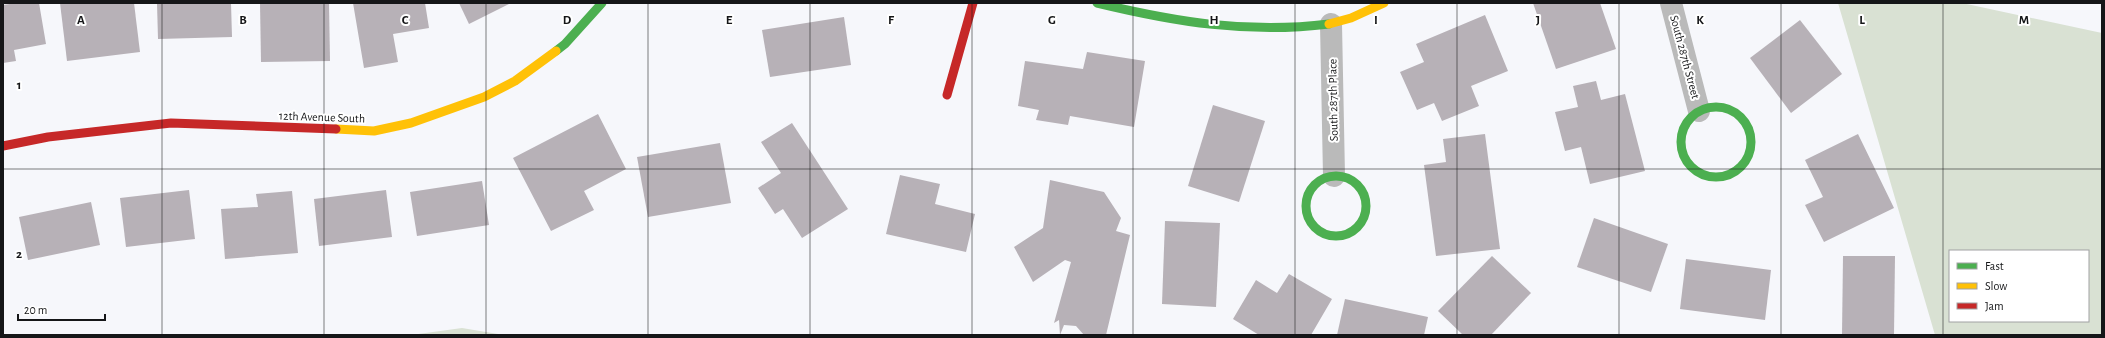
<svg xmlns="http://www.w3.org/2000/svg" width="2105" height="338" viewBox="0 0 2105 338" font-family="'Alegreya Sans',sans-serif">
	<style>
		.green { fill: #d9e1d3; fill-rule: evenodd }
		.building { fill: #b7b1b7 }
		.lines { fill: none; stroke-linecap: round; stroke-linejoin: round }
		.street { stroke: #bababa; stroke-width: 22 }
		.fast { stroke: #4caf50; stroke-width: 9 }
		.slow { stroke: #ffc107; stroke-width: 9 }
		.jam { stroke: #c62828; stroke-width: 9 }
		.grid { fill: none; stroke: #151618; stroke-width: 1; stroke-opacity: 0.55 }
		.labels { text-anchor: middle; stroke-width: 4; stroke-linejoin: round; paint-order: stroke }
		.street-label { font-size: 12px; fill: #151618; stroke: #fff }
		.grid-label { font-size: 13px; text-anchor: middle; font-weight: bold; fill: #151618; stroke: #fff; stroke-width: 4; stroke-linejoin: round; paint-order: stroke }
	</style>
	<rect width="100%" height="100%" fill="#f6f7fb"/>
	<g class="green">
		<path d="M1838,3h124l140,30v302h-167zM1950,251h138v70h-138z"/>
		<path d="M462,328l42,7h-93z"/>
	</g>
	<g class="building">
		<path d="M16,3h23l7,41 -32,6 2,11 -13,2v-58z"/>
		<path d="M60,3h74l6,49 -73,9z"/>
		<path d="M157,3h74l1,34 -74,2z"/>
		<path d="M260,3h69l1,58 -69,1z"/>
		<path d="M353,3h72l4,25 -36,6 5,28 -34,6z"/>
		<path d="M459,3h52l-42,21z"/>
		<path d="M1533,3h67l16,46 -60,20z"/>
		<path d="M1485,15l23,56 -37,15 8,20 -37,15 -8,-18 -17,7 -17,-38 24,-10 -8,-18z"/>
		<path d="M844,17l7,48 -81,12 -8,-47z"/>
		<path d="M1800,20l42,54 -51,39 -41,-55z"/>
		<path d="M1087,52l58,9 -11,66 -64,-11 -2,9 -32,-5 3,-10 -21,-4 7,-45 58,8z"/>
		<path d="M1596,81l5,19 24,-6 20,77 -55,13 -9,-37 -16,4 -10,-39 23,-5 -5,-21z"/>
		<path d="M1213,105l52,16 -26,81 -51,-16z"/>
		<path d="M598,114l28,55 -42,22 10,19 -43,21 -38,-73z"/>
		<path d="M792,123l56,86 -46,29 -19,-29 -8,5 -17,-26 23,-15 -20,-31z"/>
		<path d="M1485,134l15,115 -64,7 -12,-91 22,-3 -3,-23z"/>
		<path d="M1858,134l36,74 -70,34 -19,-37 18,-8 -18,-37z"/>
		<path d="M720,143l11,60 -83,14 -11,-60z"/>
		<path d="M900,175l40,9 -5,20 40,10 -9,38 -80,-18z"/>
		<path d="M1050,180l54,12 17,26 -5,13 14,4 -24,100h-22l-8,-9 -12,-1 -4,10 -1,-15 -5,3 17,-61 -6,-2 -32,22 -19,-35 29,-19z"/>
		<path d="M482,181l7,44 -72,11 -7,-44z"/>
		<path d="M189,190l6,49 -69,8 -6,-49z"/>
		<path d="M386,190l6,47 -73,9 -5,-47z"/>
		<path d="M292,191l6,62 -73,6 -4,-50 37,-2 -2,-13z"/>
		<path d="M91,202l9,43 -72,15 -9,-43z"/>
		<path d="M1594,218l74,26 -17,48 -74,-25z"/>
		<path d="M1165,221l55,2 -4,84 -54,-3z"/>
		<path d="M1492,256l39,37 -40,42h-28l-25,-24z"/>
		<path d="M1843,256h52l-1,79h-52z"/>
		<path d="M1686,259l85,11 -6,50 -85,-11z"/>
		<path d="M1289,274l43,25 -21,36h-52l-26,-16 23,-39 21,13z"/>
		<path d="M1345,299l83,18 -4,18h-87z"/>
	</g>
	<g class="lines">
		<g class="street">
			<path d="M1671,3l28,108"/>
			<path d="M1331,24l3,152"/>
		</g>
		<g class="fast">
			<path d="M1097,3c79,19 151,31 232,21"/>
			<path d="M556,51l9,-7 37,-41"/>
			<circle cx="1716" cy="142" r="35"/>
			<circle cx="1336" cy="206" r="30"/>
		</g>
		<g class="slow">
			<path d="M1329,24l22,-6 33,-15"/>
			<path d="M336,129l38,2 37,-8 73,-26 31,-16 41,-30"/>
		</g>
		<g class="jam">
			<path d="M947,95l26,-92"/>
			<path d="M3,146l45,-9 123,-14 165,6"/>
		</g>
	</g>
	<path class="grid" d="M162,3v332M324,3v332M486,3v332M648,3v332M810,3v332M972,3v332M1133,3v332M1295,3v332M1457,3v332M1619,3v332M1781,3v332M1943,3v332M3,169h2099"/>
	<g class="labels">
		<g class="street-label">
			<text transform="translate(1685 57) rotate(75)" y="4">South 287th Street</text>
			<text transform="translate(1333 100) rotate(-91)" y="4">South 287th Place</text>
			<text transform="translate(322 117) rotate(2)" y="4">12th Avenue South</text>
		</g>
	</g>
	<g class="grid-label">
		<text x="81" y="24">A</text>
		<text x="243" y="24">B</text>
		<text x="405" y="24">C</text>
		<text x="567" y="24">D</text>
		<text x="729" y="24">E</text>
		<text x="891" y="24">F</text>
		<text x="1052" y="24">G</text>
		<text x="1214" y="24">H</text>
		<text x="1376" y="24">I</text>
		<text x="1538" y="24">J</text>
		<text x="1700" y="24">K</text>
		<text x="1862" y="24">L</text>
		<text x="2024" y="24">M</text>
		<text x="19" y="89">1</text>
		<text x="19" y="258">2</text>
	</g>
	<rect width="2105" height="338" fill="none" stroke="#151618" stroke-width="8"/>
	<rect x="1949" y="250" width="140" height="72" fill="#ffffff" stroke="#a1a2a3"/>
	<rect x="1957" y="263" width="20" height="6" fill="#4caf50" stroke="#a1a2a3"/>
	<text x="1985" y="270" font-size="12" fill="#151618">Fast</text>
	<rect x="1957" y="283" width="20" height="6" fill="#ffc107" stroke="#a1a2a3"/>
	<text x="1985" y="290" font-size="12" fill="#151618">Slow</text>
	<rect x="1957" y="303" width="20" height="6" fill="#c62828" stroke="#a1a2a3"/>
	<text x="1985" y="310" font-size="12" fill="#151618">Jam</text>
	<path d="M18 314v6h87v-6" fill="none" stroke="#151618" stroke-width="2"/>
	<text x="24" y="314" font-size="12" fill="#151618" stroke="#ffffff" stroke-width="3" paint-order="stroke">20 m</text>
</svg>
